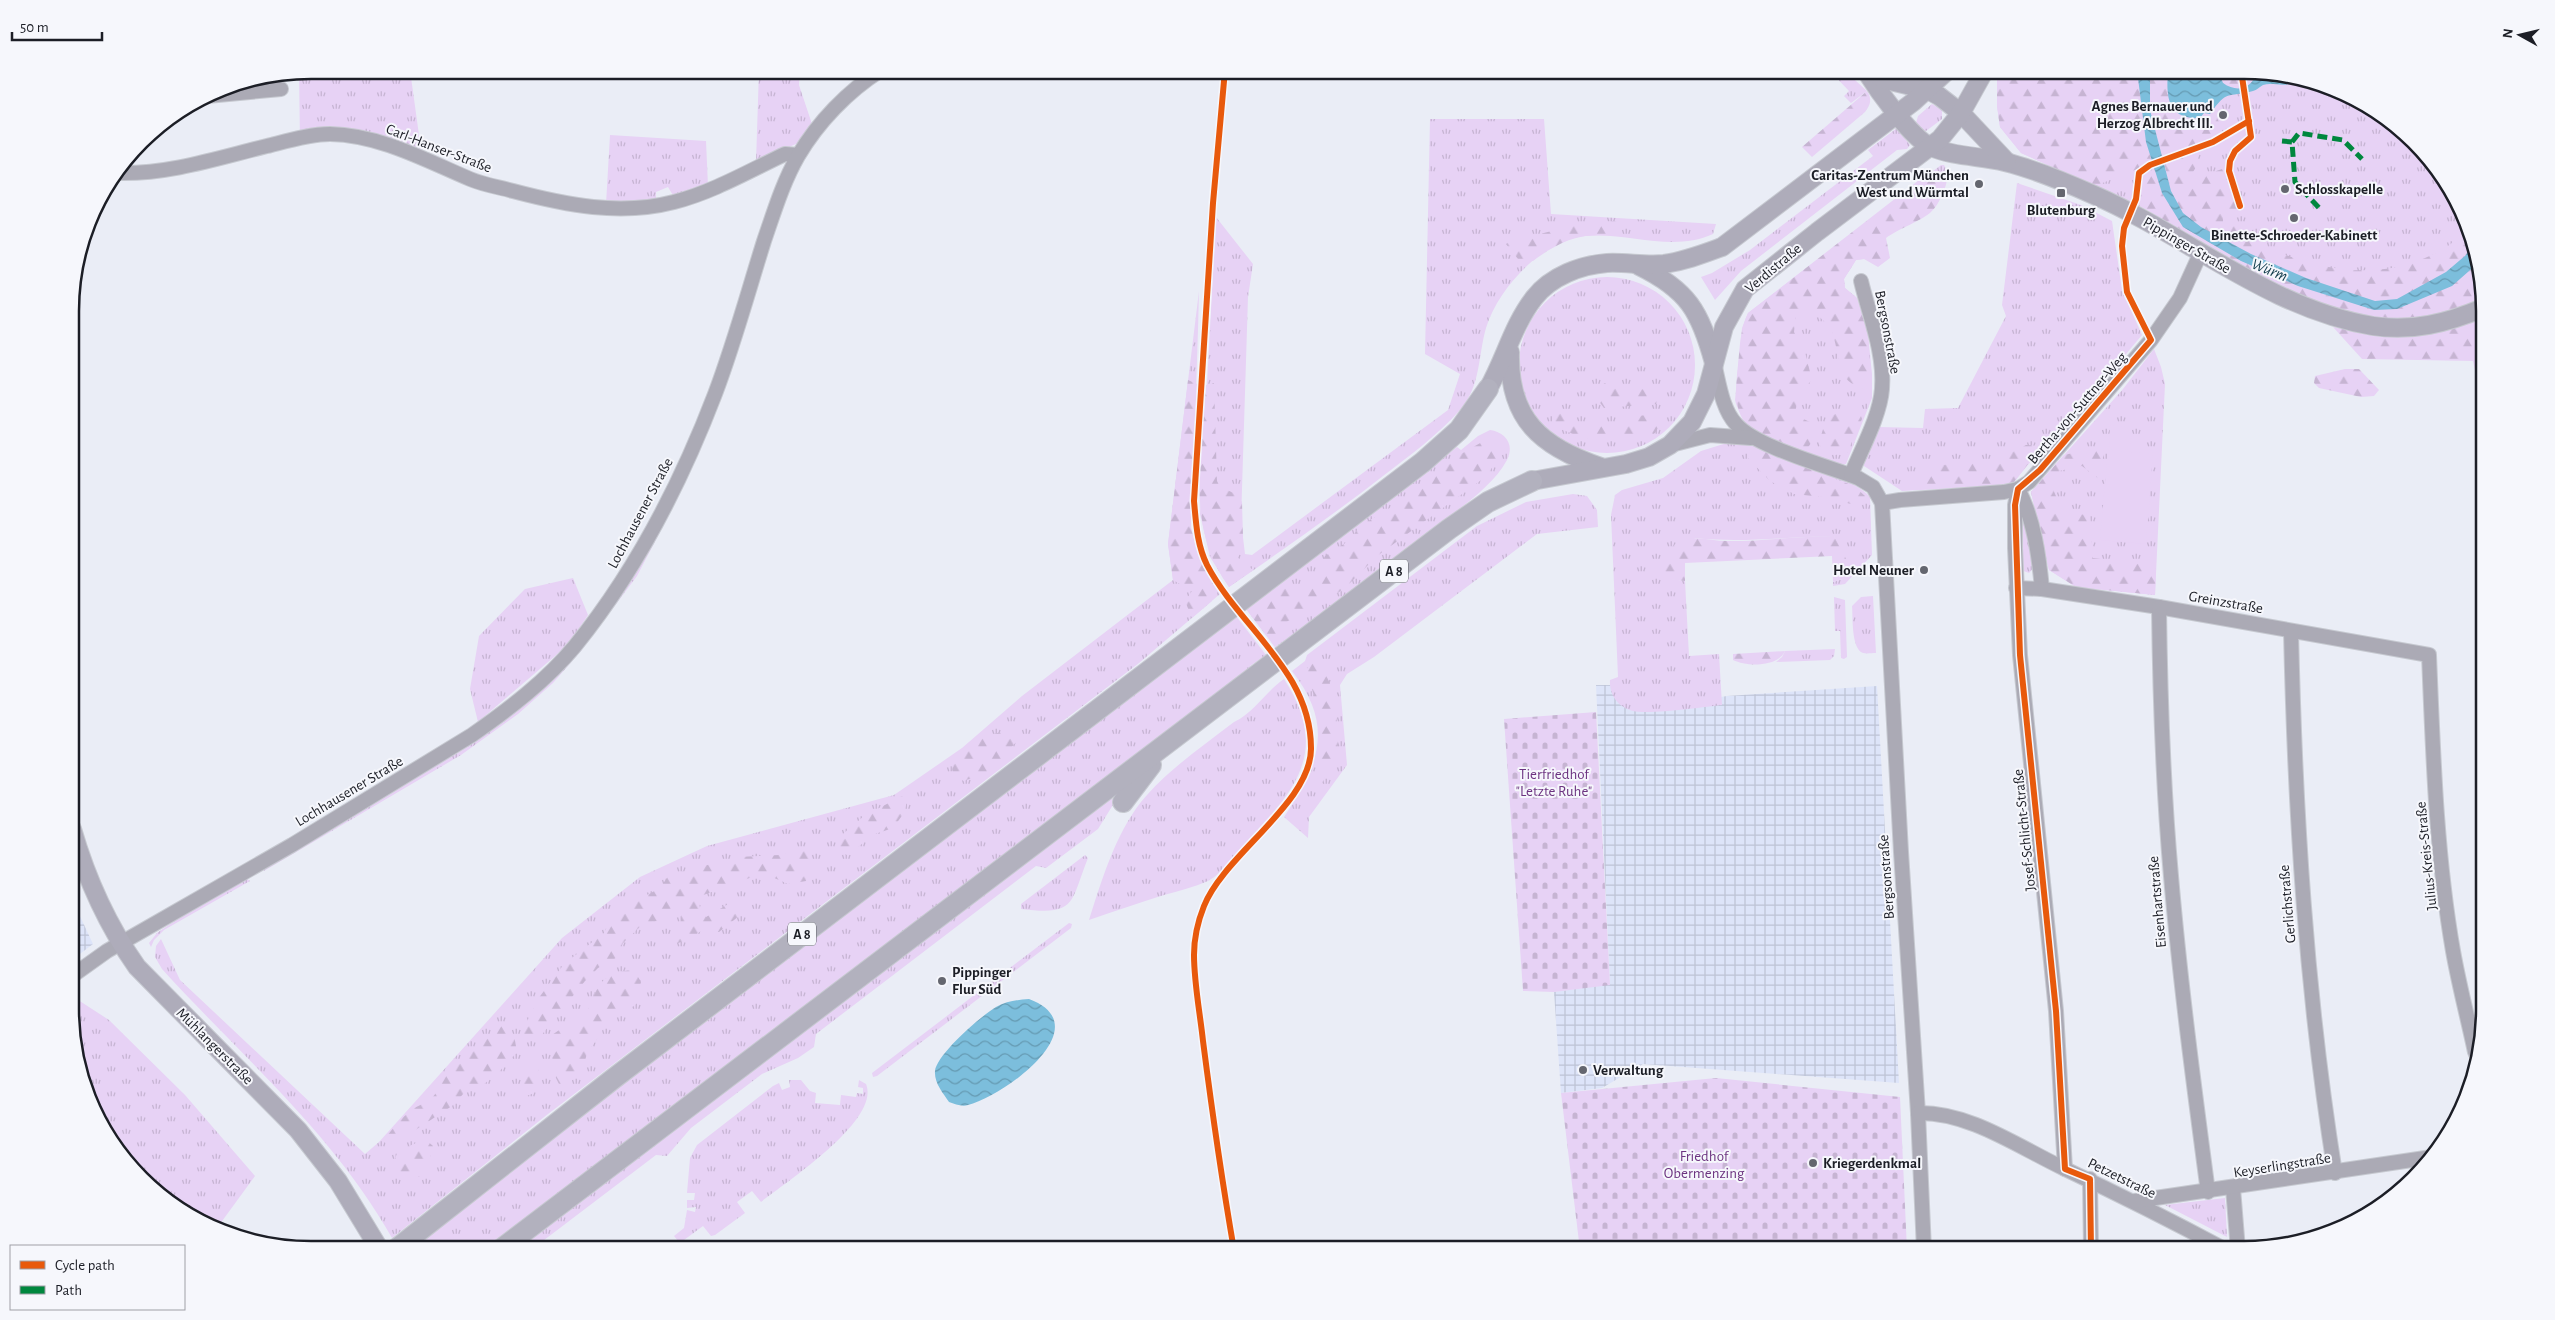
<svg xmlns="http://www.w3.org/2000/svg" width="2555" height="1320" viewBox="0 0 2555 1320" font-family="'Alegreya Sans',sans-serif">
	<style>
		.industrial { fill: url(#industrial-grid) }
		.grass { fill: url(#grass-tufts) }
		.forest { fill: url(#forest-firs) }
		.cemetery { fill: url(#cemetery-stones) }
		.garden { fill: #e7d2f5 }
		.water { fill: url(#water-waves) }
		.lines { fill: none; stroke-linecap: round; stroke-linejoin: round }
		.minor-casing { stroke: #c6c9d0; stroke-width: 16 }
		.major-casing { stroke: #c6c9d0; stroke-width: 20 }
		.highway-casing { stroke: #c6c9d0; stroke-width: 22 }
		.minor { stroke: #abaab5; stroke-width: 14 }
		.major { stroke: #aeacba; stroke-width: 18 }
		.highway { stroke: #b2b1be; stroke-width: 20 }
		.quiet { stroke: #00873e; stroke-width: 5; stroke-dasharray: 10 5; stroke-linecap: butt }
		.cycleway-casing { stroke: #f6f7fc; stroke-width: 9 }
		.cycleway { stroke: #e8590c; stroke-width: 6 }
		.poi-dot { fill: #64666f; stroke: #f6f7fc; stroke-width: 2 }
		.labels { text-anchor: middle; stroke-width: 4; stroke-linejoin: round; paint-order: stroke }
		.shield { fill: #f6f7fc; stroke: #5d5f66; stroke-width: 1 }
		.shield-label { font-size: 14px; font-weight: bold; fill: #1c1e26 }
		.poi-label { font-size: 15px; font-weight: bold; fill: #1c1e26; stroke: #f6f7fc; text-anchor: start }
		.street-label { font-size: 15px; fill: #1c1e26; stroke: #f6f7fc }
		.park-label { font-size: 15px; fill: #6d3481; stroke: #f6f7fc }
		.water-label { font-size: 16px; font-style: italic; fill: #113b4b; stroke: #f6f7fc }
		.rim { fill: none; stroke: #1c1e26; stroke-width: 2.5 }
	</style>
	<defs>
		<pattern id="industrial-grid" width="8" height="8" patternUnits="userSpaceOnUse" patternTransform="scale(1.25)"><rect width="8" height="8" fill="#dde4f9"/><path d="M0 4h8M4 0v8" fill="none" stroke="#bdc3d5"/></pattern>
		<pattern id="grass-tufts" width="24" height="20" patternUnits="userSpaceOnUse" patternTransform="scale(1.25)"><rect width="24" height="20" fill="#e7d2f5"/><path d="M3 7l-1-3M5 7V3M7 7l1-3M15 17l-1-3M17 17v-4M19 17l1-3" fill="none" stroke="#c6b4d2"/></pattern>
		<pattern id="forest-firs" width="22" height="20" patternUnits="userSpaceOnUse" patternTransform="scale(1.25)"><rect width="22" height="20" fill="#e7d2f5"/><path d="M5 1l3.5 6h-7zM16 11l3.5 6h-7z" fill="#c6b4d2"/></pattern>
		<pattern id="cemetery-stones" width="16" height="16" patternUnits="userSpaceOnUse" patternTransform="scale(1.25)"><rect width="16" height="16" fill="#e7d2f5"/><path d="M2 7V4a2 2 0 0 1 4 0v3zM10 15v-3a2 2 0 0 1 4 0v3z" fill="#c6b4d2"/></pattern>
		<pattern id="water-waves" width="16" height="10" patternUnits="userSpaceOnUse" patternTransform="scale(1.25)"><rect width="16" height="10" fill="#7cbedc"/><path d="M0 5q4-4 8 0t8 0" fill="none" stroke="#659ab2"/></pattern>
	</defs>
	<rect width="100%" height="100%" fill="#eaedf6"/>
	<g class="industrial">
		<path d="M1596,685h14l25,26 92,-15 150,-10 22,397 -256,-19 -41,24 -41,5 -7,-101 56,-8z"/>
		<path d="M72,899l21,45 -21,16z"/>
	</g>
	<g class="grass">
		<path d="M311,70h99l13,94 -65,-25 -58,3 -1,-70z"/>
		<path d="M759,70h41l-1,15 13,39 -14,19 -42,19z"/>
		<path d="M1829,70h15l23,21 -16,12 -7,-7 5,-5z"/>
		<path d="M2001,70h243l106,25 53,35 41,47 39,103v19l-37,15 -60,6 -64,-15 -182,-99 -119,-53 -21,-26 -3,-21v-28z"/>
		<path d="M1932,104l10,6v9l-16,12 -5,-1 -5,-7 2,-7z"/>
		<path d="M1430,119h114l7,95 165,10 -3,10c-52,24 -111,-17 -162,13 -28,18 -55,49 -65,81 -8,28 -5,58 -26,82 -22,25 -51,46 -77,66 -50,39 -102,75 -154,111l-19,-30 -10,-43 16,-297 37,47 -5,33 -7,224 4,33 7,1 196,-145 12,-36 -35,-20z"/>
		<path d="M1897,128l13,17 -3,4 -10,1 -156,121 -26,29 -14,-23 11,-4 38,-23 123,-94 -5,-6z"/>
		<path d="M610,135l96,6 2,45 -34,11 -6,-10 -12,5v9l-50,3z"/>
		<path d="M1941,165h3c7,11 1,26 -6,37l-48,16 -26,41 -8,1 -12,19 1,9 12,10 11,37 4,39v24l-26,66 -8,1c-31,-12 -95,-27 -103,-65l7,-72 6,-15z"/>
		<path d="M2017,183l64,22 31,16 10,69 20,45 -91,108 -2,-4 -35,43 -16,3 -96,6 -38,-25v-8l14,-31 45,1 2,-19 33,-1 48,-92 -4,-11z"/>
		<circle cx="1607" cy="365" r="88"/>
		<path d="M1199,291c-1,49 -3,97 -5,145 -2,30 -7,62 -3,92 4,25 15,45 29,66l-81,69 -591,451 -156,124c-59,-105 -151,-182 -230,-269l-7,-12 1,-11 5,-7 19,41 185,174 14,-12 183,-204 78,-61 67,-31 187,-51 68,-47 60,-52 151,-116 -5,-36z"/>
		<path d="M2154,349l7,18 4,17 -10,211 -79,-8 -27,-17 -18,-78 92,-103z"/>
		<path d="M1490,430c15,2 25,14 17,30 -11,21 -33,37 -51,52 -52,43 -107,83 -161,124l-1,-2 -19,13 -29,-38 211,-162 4,3 17,-14z"/>
		<path d="M1730,442h13l14,5c28,10 95,29 113,50l2,58 -27,29 -12,2v-4l10,-3 -9,-43c-47,1 -93,7 -139,2l-30,40 20,3 4,75 30,-2 3,51c-18,2 -74,10 -89,6 -15,-4 -24,-16 -23,-31l8,-3 -7,-162 4,-20 7,-5 41,-12 38,-27z"/>
		<path d="M1573,494l14,2 10,14 1,17 -61,7 -163,123 -27,17 -7,11 7,80 -38,52 -1,21 -24,-21c35,-52 51,-91 8,-146l13,-10 2,-6 170,-129 49,-24z"/>
		<path d="M2027,520l9,45 -7,8 -8,-3 -1,-49z"/>
		<path d="M658,530l2,2 -23,44 -56,75 -28,32 -35,31 -57,41 -197,116v-3l195,-116 56,-41 34,-32z"/>
		<path d="M573,578l15,37 -20,30 -90,77 -8,-33 9,-53 46,-47z"/>
		<path d="M1873,596l3,57c-4,0 -9,1 -13,0 -12,-4 -10,-36 -11,-47l9,-9z"/>
		<path d="M1834,597l11,3 2,57 -3,2 -3,-1 -1,-27h-5z"/>
		<path d="M1236,616l30,39 -16,11 2,4 -766,580h-82l815,-623 2,2z"/>
		<path d="M1835,649l-1,7 -4,4 -54,2 6,-5 3,-6z"/>
		<path d="M1284,679c44,68 16,107 -34,159 -12,14 -26,34 -42,43 -14,6 -29,10 -44,14 -25,8 -50,16 -75,25 13,-40 26,-85 52,-118 25,-31 62,-56 93,-80 21,-10 31,-30 50,-43z"/>
		<path d="M1111,799l5,1 -18,29 -52,39 -10,-2 -220,168 -2,13 -16,11 -36,16 -71,54 -24,28 -11,-1 -125,95h-15z"/>
		<path d="M1085,855l3,3c-18,45 -11,58 -67,51v-5z"/>
		<path d="M246,878l4,3 -86,49 -10,10 -3,7 -2,-4 8,-10 16,-11z"/>
		<path d="M1069,923l3,1 -1,4 -194,148 -4,1 -1,-4z"/>
		<path d="M72,996l37,24 76,75 70,81 -38,52 -12,-3 -85,-70 -32,-54 -16,-60z"/>
		<path d="M789,1080h12l9,11 6,2 -1,10 25,2 1,-10 15,2 1,-4 6,1v-6l-5,-1 1,-7 7,4c15,36 -80,98 -105,118l-9,-11 -15,11 8,11 -30,22 -4,1 -8,-10 -19,14 2,3 -4,3 -8,-10 10,-8 3,-18 8,2 1,-5 -9,1v-8h7l1,-7h-8l3,-35 7,-13 76,-59 6,-3 3,7 8,-3z"/>
		<path d="M2225,1198l2,39 -62,-32z"/>
	</g>
	<g class="forest">
		<path d="M2001,70h136l9,72 6,21 -57,23 -74,-33 -21,-26 -3,-21v-28z"/>
		<path d="M2150,70h18l-1,24 37,19 6,1 3,-4 8,16 -2,7 -56,26 -13,-49z"/>
		<path d="M2217,70h27l13,3c-6,16 -20,19 -34,10z"/>
		<path d="M1867,91c5,8 4,13 -2,21l-53,45 -10,-10z"/>
		<path d="M2202,149l-5,8 2,5 -6,10v7l29,-10 17,38 -5,4h-11v13c8,2 18,2 26,7 7,4 12,13 20,17 50,22 105,32 156,10 15,-6 32,-15 39,-30l6,19c-11,23 -69,57 -95,54 -35,-5 -173,-63 -192,-89 -11,-15 -15,-33 -19,-50z"/>
		<path d="M2154,169l8,24 21,34 58,34 57,25 76,24 78,-24 25,-22 6,16v19l-37,15 -60,6 -16,-2 -48,-13 -51,-22 -131,-77 -2,-16 3,-14z"/>
		<path d="M1948,176c-4,12 -7,27 -17,36 -8,8 -33,17 -45,26l4,20 -12,9 -14,-8 -8,1 -12,19 1,9 12,10 11,37 4,56c-40,-9 -29,-28 -40,-59 -3,-8 -13,-15 -19,-21l-17,2 -2,19 12,24 6,24 -14,15 -3,20 17,8 1,17 -8,12c-55,-21 -75,-20 -67,-87 2,-18 2,-36 10,-52l175,-136z"/>
		<path d="M1614,221l8,3 -7,12c-34,-4 -55,5 -82,25l-15,-2 -12,-15 14,-10h20l31,-8z"/>
		<path d="M2483,316v73h-4l-6,-28 -111,-2 -29,-32 54,9 46,-2z"/>
		<path d="M2345,369h14l20,21 -5,6 -13,1 -42,-9 -5,-5 1,-7z"/>
		<path d="M1188,380l9,4 -6,107v37l6,22 16,33 -1,18 -20,17 -7,-17 7,-10 -19,-11 -5,-36z"/>
		<path d="M1214,383l3,98 3,6 16,7 6,8 1,35 -6,20 16,13 -24,17c-44,-60 -27,-132 -23,-202z"/>
		<path d="M1605,383l54,9 -3,12 -52,4 -6,-8 -2,-11z"/>
		<path d="M1849,409l11,4 2,6 -15,34 -12,2 -11,-4 -5,-7c6,-22 6,-29 30,-35z"/>
		<path d="M1563,411l19,13 35,4 22,-12 19,-3 4,8 -7,12 -27,7 -25,-4 -18,3 -34,-14 3,-11z"/>
		<path d="M1489,438h10c3,17 -4,27 -15,40l-107,78 -32,32 -33,22 -30,14 2,16 -9,7 -29,-38c20,-15 39,-25 65,-24l14,-29 25,-16 10,-14 45,-27 49,-41z"/>
		<path d="M2026,445l16,1 -28,36 -16,3 -79,5 6,-24c40,-3 64,0 101,-21z"/>
		<path d="M2105,446l-6,33 -17,-13 -23,5 -7,16 10,23 28,6 3,42 63,8 -1,29 -79,-8 -27,-17 -18,-78 33,-37z"/>
		<path d="M1760,450l94,36 11,10 -4,7 -10,1 -28,-7 -29,-3 -24,-13 -23,-24 1,-4z"/>
		<path d="M1834,536l18,34 -9,9 -10,3 -1,-26 -147,7v18l-20,-2 -3,-18c4,-6 8,-14 15,-18 16,-10 36,-1 53,-2 35,0 69,-5 104,-5z"/>
		<path d="M1785,651c-7,16 -38,16 -52,9v-6z"/>
		<path d="M1310,662h11l15,36 2,53 -18,36 -4,-5c6,-47 6,-66 -10,-111z"/>
		<path d="M1001,732l18,7 -29,32 -26,10 -10,-4c-1,-4 -3,-11 -2,-15 3,-16 36,-27 49,-30z"/>
		<path d="M902,796l5,5 -3,12 -11,15 -21,7 -24,21 -11,-9v-8l27,-23z"/>
		<path d="M802,848l10,8 -6,25 -18,3 -25,-11 -65,24 2,11 6,9 31,-18 5,5 -3,12 -20,16 -18,-1 -13,9 -10,3 -2,-8 5,-14 1,-15 -9,-2 -8,16 -21,3 -21,20 -7,15 -18,10 -13,13 -45,56 -19,-3 17,-35 26,-35 40,-31 10,-20 46,-25 9,-13 69,-18 42,-2z"/>
		<path d="M634,970l7,12 -5,22 -14,11 -18,2 -2,15 -15,21 -4,16 -16,16 -8,-1 -4,-8 2,-7 -8,-18v-14l19,-13 13,2c14,-30 13,-54 53,-56z"/>
		<path d="M503,1025l11,10 3,17 -21,23 -19,14 -12,3 -13,14 -64,42 -4,-8c8,-11 18,-23 29,-31 9,-6 16,-6 23,-16v-12z"/>
		<path d="M529,1060l11,1 -6,32 -10,4 -5,-6 4,-12 -3,-15z"/>
		<path d="M425,1139l8,7 -5,21 -7,10h-21l-7,-13 5,-13z"/>
	</g>
	<g class="cemetery">
		<path d="M1596,712l14,273 -56,7 -31,-1 -19,-272z"/>
		<path d="M1716,1078l184,19 7,153h-327l-19,-157z"/>
	</g>
	<g class="garden">
		<path d="M2110,425l22,2 -2,23 -21,-1z"/>
		<path d="M2108,450l45,4 -7,90 -46,-4z"/>
	</g>
	<g class="water">
		<path d="M2137,70h13v40l21,81 12,22 18,14 50,27 55,24 69,23 22,-2 49,-27 20,-17 4,-8 7,17 -25,22 -55,23 -23,1 -76,-24 -57,-25 -58,-34 -21,-34 -16,-51z"/>
		<path d="M2168,70h49l6,13c14,10 28,6 34,-10l37,9c-10,6 -21,0 -31,3 -4,2 -6,5 -10,6 -27,7 -25,-2 -43,23l-6,-1 -4,5c-33,1 -34,-21 -32,-48z"/>
		<path d="M1029,999c72,27 -25,97 -61,106 -6,2 -13,-1 -19,-3 -6,-9 -15,-19 -14,-31 2,-17 46,-55 61,-64 11,-6 21,-7 33,-8z"/>
	</g>
	<g class="lines">
		<defs>
			<g id="minor">
				<path d="M743,70l11,1"/>
				<path d="M207,96l74,-7"/>
				<path d="M119,173c51,1 99,-15 148,-27 20,-5 43,-12 63,-12 50,1 95,26 140,45 14,6 29,8 43,12 53,14 107,25 161,11 39,-10 75,-31 111,-48l13,1"/>
				<path d="M1714,363c5,20 8,46 22,61 20,23 91,42 122,54l15,9 9,16 19,349 17,261 6,137"/>
				<path d="M1671,445l39,-10 41,3"/>
				<path d="M1851,475c10,-25 29,-59 31,-86 3,-36 -13,-74 -21,-108"/>
				<path d="M2018,489l-3,16v43l5,107 36,356 9,158"/>
				<path d="M2018,489c16,30 21,67 24,100"/>
				<path d="M1882,503l18,-3 104,-8 14,-3 11,-7 122,-142 29,-42 21,-46"/>
				<path d="M2016,588l26,1 117,18 270,48c4,98 7,199 24,296 6,34 15,68 22,101"/>
				<path d="M2159,607c1,90 4,179 12,269 9,105 23,211 37,316"/>
				<path d="M2291,631c4,181 15,362 44,542"/>
				<path d="M72,976l35,-25 185,-106 180,-110c37,-26 74,-54 103,-89 60,-74 106,-163 140,-252 19,-50 33,-102 49,-153 10,-29 19,-59 34,-85 20,-34 50,-65 83,-86"/>
				<path d="M1918,1113c51,-1 99,33 145,55 55,26 109,53 163,82"/>
				<path d="M2090,1179l1,71"/>
				<path d="M2233,1188l5,62"/>
				<path d="M2135,1201l297,-44"/>
			</g>
			<g id="major">
				<path d="M1865,70c12,19 46,68 66,77 23,10 51,9 74,15 29,7 62,21 89,33 94,41 176,114 279,131 39,6 74,-3 110,-18"/>
				<path d="M1868,70l18,10 42,10 11,6 22,17 46,49"/>
				<path d="M1639,266c49,24 61,45 75,97"/>
				<path d="M1510,352c-2,67 31,95 91,115"/>
				<path d="M1488,389c17,-30 25,-64 46,-91 17,-22 47,-33 73,-35 19,-1 39,3 57,1 21,-3 39,-10 58,-17l191,-145 35,-32"/>
				<path d="M1532,481l94,-17 23,-7 21,-12 22,-23 14,-28 18,-67 21,-38 72,-57 123,-93 21,-26 24,-43"/>
				<path d="M72,829c14,48 36,97 65,138l161,163 40,51 42,69"/>
			</g>
			<g id="highway">
				<path d="M1123,802l28,-37"/>
				<path d="M395,1250l218,-171 810,-617 36,-32 29,-41"/>
				<path d="M500,1250l949,-721 39,-27 44,-21"/>
			</g>
		</defs>
		<use href="#minor" class="minor-casing"/>
		<use href="#major" class="major-casing"/>
		<use href="#highway" class="highway-casing"/>
		<use href="#minor" class="minor"/>
		<use href="#major" class="major"/>
		<use href="#highway" class="highway"/>
		<g class="quiet">
			<path d="M2282,141l10,1 3,40 26,28"/>
			<path d="M2292,142l7,-9 44,7 19,19"/>
			<path d="M2306,193l10,-8"/>
		</g>
		<defs>
			<g id="cycleway">
				<path d="M1225,70l-12,133 -19,298c2,22 3,44 13,64 33,63 104,106 104,183 1,54 -87,107 -107,158 -6,15 -10,33 -10,49 0,28 6,58 9,86 9,70 19,140 31,209"/>
				<path d="M2240,206l-11,-35 1,-10 5,-10 16,-14 -10,-67"/>
				<path d="M2091,1250l-1,-71 -25,-10 -9,-158 -36,-356 -5,-150 3,-16 22,-19 111,-130 -24,-48 -5,-46 2,-18 12,-29 3,-26 11,-8 63,-23 36,-21"/>
			</g>
		</defs>
		<use href="#cycleway" class="cycleway-casing"/>
		<use href="#cycleway" class="cycleway"/>
	</g>
	<g class="poi-dot">
		<circle cx="2223" cy="115" r="5"/>
		<circle cx="1979" cy="184" r="5"/>
		<circle cx="2285" cy="189" r="5"/>
		<rect x="2056" y="188" width="10" height="10" rx="2.5"/>
		<circle cx="2294" cy="218" r="5"/>
		<circle cx="1924" cy="570" r="5"/>
		<circle cx="942" cy="981" r="5"/>
		<circle cx="1583" cy="1070" r="5"/>
		<circle cx="1813" cy="1163" r="5"/>
	</g>
	<g class="labels">
		<g class="shield">
			<rect x="1380" y="559.5" width="28" height="23" rx="4"/>
			<rect x="788" y="922.5" width="28" height="23" rx="4"/>
		</g>
		<g class="shield-label">
			<text x="1394" y="576">A 8</text>
			<text x="802" y="939">A 8</text>
		</g>
		<g class="poi-label">
			<text x="2213" y="111" text-anchor="end">Agnes Bernauer und<tspan x="2213" dy="17">Herzog Albrecht III.</tspan></text>
			<text x="1969" y="180" text-anchor="end">Caritas-Zentrum München<tspan x="1969" dy="17">West und Würmtal</tspan></text>
			<text x="2295" y="194">Schlosskapelle</text>
			<text x="2061" y="215" text-anchor="middle">Blutenburg</text>
			<text x="2294" y="240" text-anchor="middle">Binette-Schroeder-Kabinett</text>
			<text x="1914" y="575" text-anchor="end">Hotel Neuner</text>
			<text x="952" y="977">Pippinger<tspan x="952" dy="17">Flur Süd</tspan></text>
			<text x="1593" y="1075">Verwaltung</text>
			<text x="1823" y="1168">Kriegerdenkmal</text>
		</g>
		<g class="street-label">
			<text transform="translate(439 148) rotate(21)" y="5">Carl-Hanser-Straße</text>
			<text transform="translate(2187 245) rotate(30)" y="5">Pippinger Straße</text>
			<text transform="translate(1773 268) rotate(-40)" y="5">Verdistraße</text>
			<text transform="translate(1888 332) rotate(79)" y="5">Bergsonstraße</text>
			<text transform="translate(2077 408) rotate(-49)" y="5">Bertha-von-Suttner-Weg</text>
			<text transform="translate(640 513) rotate(-62)" y="5">Lochhausener Straße</text>
			<text transform="translate(2226 602) rotate(10)" y="5">Greinzstraße</text>
			<text transform="translate(349 791) rotate(-31)" y="5">Lochhausener Straße</text>
			<text transform="translate(2024 830) rotate(-96)" y="5">Josef-Schlicht-Straße</text>
			<text transform="translate(2426 856) rotate(-96)" y="5">Julius-Kreis-Straße</text>
			<text transform="translate(1886 877) rotate(-94)" y="5">Bergsonstraße</text>
			<text transform="translate(2157 902) rotate(-95)" y="5">Eisenhartstraße</text>
			<text transform="translate(2287 904) rotate(-95)" y="5">Gerlichstraße</text>
			<text transform="translate(215 1046) rotate(45)" y="5">Mühlangerstraße</text>
			<text transform="translate(2282 1165) rotate(-9)" y="5">Keyserlingstraße</text>
			<text transform="translate(2122 1178) rotate(26)" y="5">Petzetstraße</text>
		</g>
		<g class="park-label">
			<text x="1554" y="779">Tierfriedhof<tspan x="1554" dy="17">"Letzte Ruhe"</tspan></text>
			<text x="1704" y="1161">Friedhof<tspan x="1704" dy="17">Obermenzing</tspan></text>
		</g>
		<g class="water-label">
			<text transform="translate(2270 269) rotate(22)" y="6">Würm</text>
		</g>
	</g>
	<path d="M0 0H2555V1320H0ZM311 79H2244A232 232 0 0 1 2476 311V1009A232 232 0 0 1 2244 1241H311A232 232 0 0 1 79 1009V311A232 232 0 0 1 311 79Z" fill="#f6f7fc" fill-rule="evenodd"/>
	<path class="rim" d="M311 79H2244A232 232 0 0 1 2476 311V1009A232 232 0 0 1 2244 1241H311A232 232 0 0 1 79 1009V311A232 232 0 0 1 311 79Z"/>
	<rect x="10" y="1245" width="175" height="65" fill="#f6f7fc" stroke="#9fa0a6"/>
	<rect x="20" y="1261" width="25" height="8" fill="#e8590c" stroke="#9fa0a6"/>
	<text x="55" y="1270" font-size="15" fill="#1c1e26">Cycle path</text>
	<rect x="20" y="1286" width="25" height="8" fill="#00873e" stroke="#9fa0a6"/>
	<text x="55" y="1295" font-size="15" fill="#1c1e26">Path</text>
	<g transform="translate(2520 35) rotate(278)" stroke="#f6f7fc" stroke-width="4" paint-order="stroke">
	<path d="M0-4L9 19L0 12L-9 19Z" fill="#1c1e26"/>
	<text y="-8" font-size="14" font-weight="bold" text-anchor="middle" fill="#1c1e26">N</text>
	</g>
	<path d="M12 32v8h90v-8" fill="none" stroke="#1c1e26" stroke-width="2.5"/>
	<text x="20" y="32" font-size="15" fill="#1c1e26" stroke="#f6f7fc" stroke-width="4" paint-order="stroke">50 m</text>
</svg>
